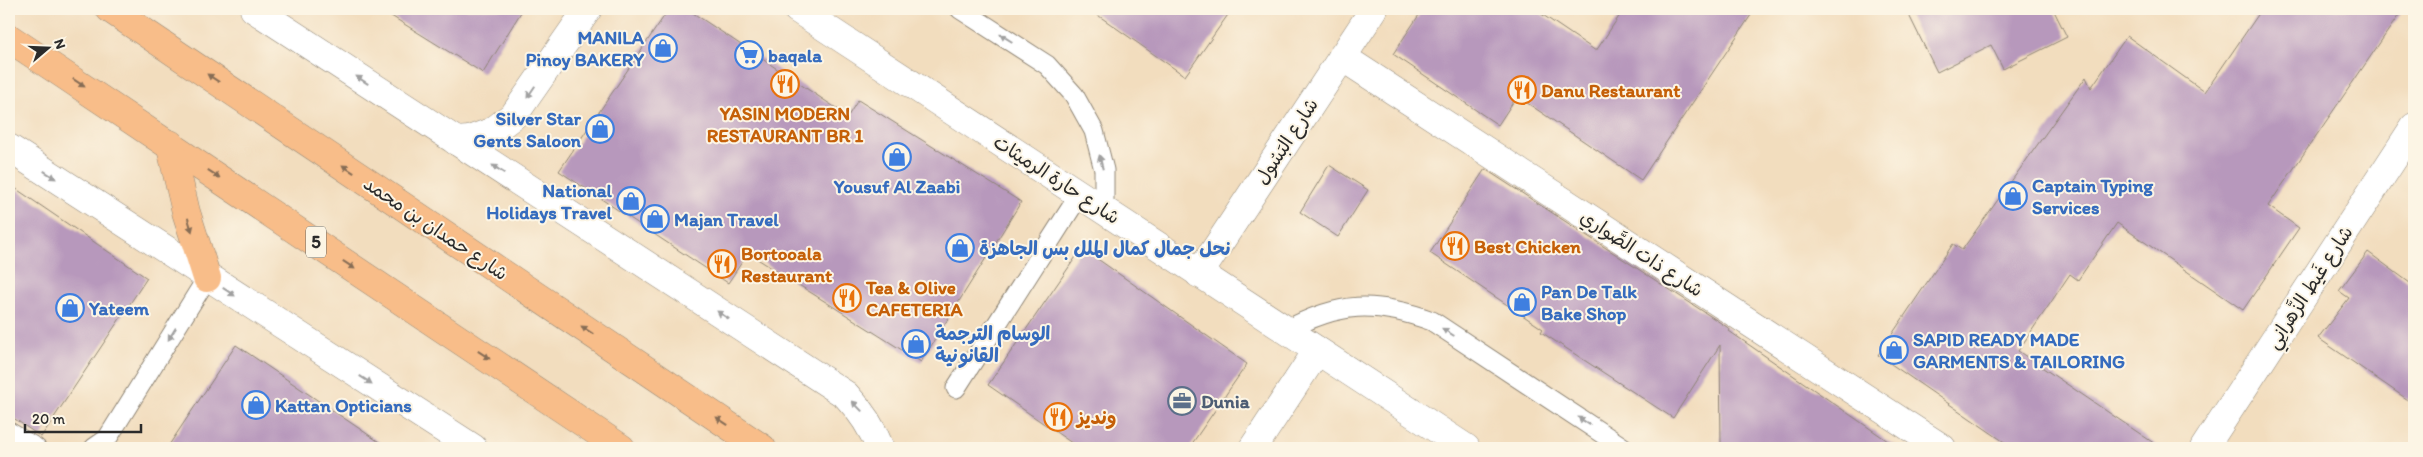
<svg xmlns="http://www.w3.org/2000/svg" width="2423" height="457" viewBox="0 0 2423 457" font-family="Itim,'Playpen Sans Arabic',sans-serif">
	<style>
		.building { fill: #b798bc }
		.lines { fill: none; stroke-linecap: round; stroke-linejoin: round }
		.lane-casing { stroke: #8e8474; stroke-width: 21 }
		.street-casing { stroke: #8e8474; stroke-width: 29 }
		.primary-casing { stroke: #8e8474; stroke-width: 29 }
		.lane { stroke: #fff; stroke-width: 19 }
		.street { stroke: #fff; stroke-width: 28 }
		.primary { stroke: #f8bd89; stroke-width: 28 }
		.oneway { fill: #a0a0a0 }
		.oneway2 { fill: #876d55 }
		.labels { text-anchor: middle; stroke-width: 4; stroke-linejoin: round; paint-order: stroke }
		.shield { fill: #fcf5e5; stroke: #6a6863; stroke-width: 1 }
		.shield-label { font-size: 18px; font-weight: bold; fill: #2b2b2b }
		.shop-label { font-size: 19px; font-weight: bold; fill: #366cbe; stroke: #fcf5e5; text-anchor: start }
		.food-label { font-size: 19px; font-weight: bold; fill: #c56008; stroke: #fcf5e5; text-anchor: start }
		.street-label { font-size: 19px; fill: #2b2b2b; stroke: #fcf5e5 }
		.service-label { font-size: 19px; font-weight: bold; fill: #4e5e75; stroke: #fcf5e5; text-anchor: start }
	</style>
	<rect width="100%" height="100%" fill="#fcf5e5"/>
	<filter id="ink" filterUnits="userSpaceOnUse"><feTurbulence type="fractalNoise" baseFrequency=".02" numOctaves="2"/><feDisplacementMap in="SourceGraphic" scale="10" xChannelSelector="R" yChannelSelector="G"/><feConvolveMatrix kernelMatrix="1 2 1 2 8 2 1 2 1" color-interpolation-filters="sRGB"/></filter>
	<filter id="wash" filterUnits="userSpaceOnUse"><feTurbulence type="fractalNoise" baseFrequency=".0096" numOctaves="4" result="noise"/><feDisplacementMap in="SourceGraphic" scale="20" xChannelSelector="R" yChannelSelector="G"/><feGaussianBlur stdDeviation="1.12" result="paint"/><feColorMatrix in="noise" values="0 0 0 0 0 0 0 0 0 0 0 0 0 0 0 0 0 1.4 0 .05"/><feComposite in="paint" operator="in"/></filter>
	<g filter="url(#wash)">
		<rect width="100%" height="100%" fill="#f2ddbe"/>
		<g id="blocks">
			<g class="building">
				<path d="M380,9h143l-40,64z"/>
				<path d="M669,9h18l161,107 10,-16 163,102 -100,160 -173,-109 -20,30 -169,-112z"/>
				<path d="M1089,9h143l-47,67z"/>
				<path d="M1423,9h111l62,42 28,-42h131l-114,171 -124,-84 -19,29 -105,-71z"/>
				<path d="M1906,9h147l14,28 -64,32 -12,-24 -54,27z"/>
				<path d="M2262,9h141l-135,197 31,22 -56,82 -126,-87 -39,57 -8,-6 -52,77 143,97h-148l-135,-93 75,-111 9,6 124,-173 5,11 36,-52 78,56z"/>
				<path d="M1329,165l39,25 -30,47 -38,-25z"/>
				<path d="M1485,169l245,160 -1,2 169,117h-177l-1,-103 -47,73 -132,-86 2,-3 -113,-76z"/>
				<path d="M9,184l138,94 -106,159 -32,-22z"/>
				<path d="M1082,248l165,116 -58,84h-110l-91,-63z"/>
				<path d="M2368,252l46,34v118l-96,-66 31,-40 -10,-7z"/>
				<path d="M236,345l152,103h-221z"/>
			</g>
		</g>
	</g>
	<g filter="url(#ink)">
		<use href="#blocks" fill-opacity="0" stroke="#8e8474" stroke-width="1"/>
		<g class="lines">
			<defs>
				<g id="lane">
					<path d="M960,9l87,56 27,30 20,36 10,39v40"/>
					<path d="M1285,331c54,-29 89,-31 147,-10l192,127"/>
					<path d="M956,388l124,-194"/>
					<path d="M9,432l27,16"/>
					<path d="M94,448l13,-9 100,-161"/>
				</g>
				<g id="street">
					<path d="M254,9l592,386c16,17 26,32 34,53"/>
					<path d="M797,9l669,439"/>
					<path d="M1342,57l600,391"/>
					<path d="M456,141l13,-1 24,-9 21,-16 74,-106"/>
					<path d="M9,148l464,300"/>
					<path d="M1199,274l175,-265"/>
					<path d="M1253,448l64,-97"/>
					<path d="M2204,448l210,-321"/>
				</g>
				<g id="primary">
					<path d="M110,9l652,439"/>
					<path d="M9,38l612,410"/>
					<path d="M170,144l16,68 21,66"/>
				</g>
			</defs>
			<use href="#lane" class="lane-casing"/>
			<use href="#street" class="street-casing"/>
			<use href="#primary" class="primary-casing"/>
			<use href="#lane" class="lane"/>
			<use href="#street" class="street"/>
			<use href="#primary" class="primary"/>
		</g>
		<defs><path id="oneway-solid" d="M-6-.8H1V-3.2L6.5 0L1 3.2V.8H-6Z" transform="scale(1.25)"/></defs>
		<g class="oneway">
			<use href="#oneway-solid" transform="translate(1006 38) rotate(-148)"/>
			<use href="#oneway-solid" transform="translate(362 80) rotate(-147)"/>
			<use href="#oneway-solid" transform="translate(531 92) rotate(124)"/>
			<use href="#oneway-solid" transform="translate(1101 162) rotate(-104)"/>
			<use href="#oneway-solid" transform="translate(498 169) rotate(-147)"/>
			<use href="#oneway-solid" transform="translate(50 175) rotate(33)"/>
			<use href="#oneway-solid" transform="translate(229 292) rotate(33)"/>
			<use href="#oneway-solid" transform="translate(723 315) rotate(-147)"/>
			<use href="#oneway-solid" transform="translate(1448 332) rotate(-148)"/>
			<use href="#oneway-solid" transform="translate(172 334) rotate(122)"/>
			<use href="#oneway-solid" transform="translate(366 380) rotate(33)"/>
			<use href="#oneway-solid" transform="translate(857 406) rotate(-134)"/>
			<use href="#oneway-solid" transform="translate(1584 421) rotate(-146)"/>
		</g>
		<g class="oneway2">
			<use href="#oneway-solid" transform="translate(213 78) rotate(-146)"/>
			<use href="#oneway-solid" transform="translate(79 83) rotate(34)"/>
			<use href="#oneway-solid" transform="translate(348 169) rotate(-146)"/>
			<use href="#oneway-solid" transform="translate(214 174) rotate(34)"/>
			<use href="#oneway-solid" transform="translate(190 225) rotate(73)"/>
			<use href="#oneway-solid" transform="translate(349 265) rotate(34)"/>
			<use href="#oneway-solid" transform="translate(587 330) rotate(-146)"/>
			<use href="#oneway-solid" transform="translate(484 355) rotate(34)"/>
			<use href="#oneway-solid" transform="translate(722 421) rotate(-146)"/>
		</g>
	</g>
	<defs>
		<symbol id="shop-ring" viewBox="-11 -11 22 22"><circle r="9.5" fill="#fcf5e5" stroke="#3f7fe0" stroke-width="1.5"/><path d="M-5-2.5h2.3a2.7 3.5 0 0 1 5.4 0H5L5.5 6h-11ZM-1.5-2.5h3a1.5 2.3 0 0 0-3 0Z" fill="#3f7fe0"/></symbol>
		<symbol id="supermarket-ring" viewBox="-11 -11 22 22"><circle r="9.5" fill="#fcf5e5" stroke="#3f7fe0" stroke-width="1.5"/><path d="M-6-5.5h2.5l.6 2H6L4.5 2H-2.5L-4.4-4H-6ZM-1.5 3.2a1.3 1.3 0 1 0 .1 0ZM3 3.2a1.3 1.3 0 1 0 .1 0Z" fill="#3f7fe0"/></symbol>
		<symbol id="restaurant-ring" viewBox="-11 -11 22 22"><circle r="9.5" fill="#fcf5e5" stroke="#e8710a" stroke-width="1.5"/><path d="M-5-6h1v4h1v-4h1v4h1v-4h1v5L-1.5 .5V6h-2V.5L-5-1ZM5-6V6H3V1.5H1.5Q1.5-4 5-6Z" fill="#e8710a"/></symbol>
		<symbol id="office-ring" viewBox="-11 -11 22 22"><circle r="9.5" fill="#fcf5e5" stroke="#5c6f8a" stroke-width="1.5"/><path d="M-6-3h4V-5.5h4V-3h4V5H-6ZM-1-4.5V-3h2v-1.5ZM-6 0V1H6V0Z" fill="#5c6f8a"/></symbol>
	</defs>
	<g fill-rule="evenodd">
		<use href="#shop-ring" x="647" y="32" width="32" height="32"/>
		<use href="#supermarket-ring" x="733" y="39" width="32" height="32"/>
		<use href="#restaurant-ring" x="769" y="68" width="32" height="32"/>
		<use href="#restaurant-ring" x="1506" y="74" width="32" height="32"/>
		<use href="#shop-ring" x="584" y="113" width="32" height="32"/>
		<use href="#shop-ring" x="881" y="141" width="32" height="32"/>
		<use href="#shop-ring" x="1997" y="180" width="32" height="32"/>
		<use href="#shop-ring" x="615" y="185" width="32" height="32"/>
		<use href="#shop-ring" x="639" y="203" width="32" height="32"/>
		<use href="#restaurant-ring" x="1439" y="230" width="32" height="32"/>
		<use href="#shop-ring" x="944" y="232" width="32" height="32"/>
		<use href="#restaurant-ring" x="706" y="248" width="32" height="32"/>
		<use href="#restaurant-ring" x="831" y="282" width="32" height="32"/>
		<use href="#shop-ring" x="1506" y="286" width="32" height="32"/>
		<use href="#shop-ring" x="54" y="292" width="32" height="32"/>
		<use href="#shop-ring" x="900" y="328" width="32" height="32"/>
		<use href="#shop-ring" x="1878" y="334" width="32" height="32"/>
		<use href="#office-ring" x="1166" y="385" width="32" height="32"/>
		<use href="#shop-ring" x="240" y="389" width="32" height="32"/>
		<use href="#restaurant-ring" x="1042" y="401" width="32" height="32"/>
	</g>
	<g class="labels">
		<rect class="shield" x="306" y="226.5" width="20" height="31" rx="4"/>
		<g class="shield-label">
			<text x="316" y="248">5</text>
		</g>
		<g class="shop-label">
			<text x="644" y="44" text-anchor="end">MANILA<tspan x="644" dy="22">Pinoy BAKERY</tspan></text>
			<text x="768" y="62">baqala</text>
			<text x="581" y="125" text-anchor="end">Silver Star<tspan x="581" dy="22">Gents Saloon</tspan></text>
			<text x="2032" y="192">Captain Typing<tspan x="2032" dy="22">Services</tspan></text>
			<text x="897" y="193" text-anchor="middle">Yousuf Al Zaabi</text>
			<text x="612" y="197" text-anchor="end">National<tspan x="612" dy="22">Holidays Travel</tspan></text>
			<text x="674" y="226">Majan Travel</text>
			<text x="979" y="255">نحل جمال كمال الملل بس الجاهزة</text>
			<text x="1541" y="298">Pan De Talk<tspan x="1541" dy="22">Bake Shop</tspan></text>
			<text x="89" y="315">Yateem</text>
			<text x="935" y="340">الوسام الترجمة<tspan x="935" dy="22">القانونية</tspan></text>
			<text x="1913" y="346">SAPID READY MADE<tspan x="1913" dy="22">GARMENTS &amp; TAILORING</tspan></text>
			<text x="275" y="412">Kattan Opticians</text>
		</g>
		<g class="food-label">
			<text x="1541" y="97">Danu Restaurant</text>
			<text x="785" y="120" text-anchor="middle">YASIN MODERN<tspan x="785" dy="22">RESTAURANT BR 1</tspan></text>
			<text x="1474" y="253">Best Chicken</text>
			<text x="741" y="260">Bortooala<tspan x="741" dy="22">Restaurant</tspan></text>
			<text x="866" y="294">Tea &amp; Olive<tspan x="866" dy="22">CAFETERIA</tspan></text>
			<text x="1077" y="424">ونديز</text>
		</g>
		<g class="street-label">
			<text transform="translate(1286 141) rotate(-57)" y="7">شارع البَسُول</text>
			<text transform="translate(1057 179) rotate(33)" y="7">شارع حارة الرميثات</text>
			<text transform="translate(436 228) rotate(34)" y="7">شارع حمدان بن محمد</text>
			<text transform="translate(1642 253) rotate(33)" y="7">شارع ذات الصَّواري</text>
			<text transform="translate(2309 287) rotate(-57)" y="7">شارع غَيط الزَّهرانِي</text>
		</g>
		<g class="service-label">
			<text x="1201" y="408">Dunia</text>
		</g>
	</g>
	<rect width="2423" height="457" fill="none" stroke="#fcf5e5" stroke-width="30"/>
	<g transform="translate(48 48) rotate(71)" stroke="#fcf5e5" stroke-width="4" paint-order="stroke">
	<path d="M0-4L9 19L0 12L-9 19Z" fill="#2b2b2b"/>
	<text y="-8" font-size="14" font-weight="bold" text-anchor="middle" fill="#2b2b2b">N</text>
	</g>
	<path d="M25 424v8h116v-8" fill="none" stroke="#2b2b2b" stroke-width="2.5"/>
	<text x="32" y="424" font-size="15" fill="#2b2b2b" stroke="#fcf5e5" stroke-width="4" paint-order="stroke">20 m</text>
</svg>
